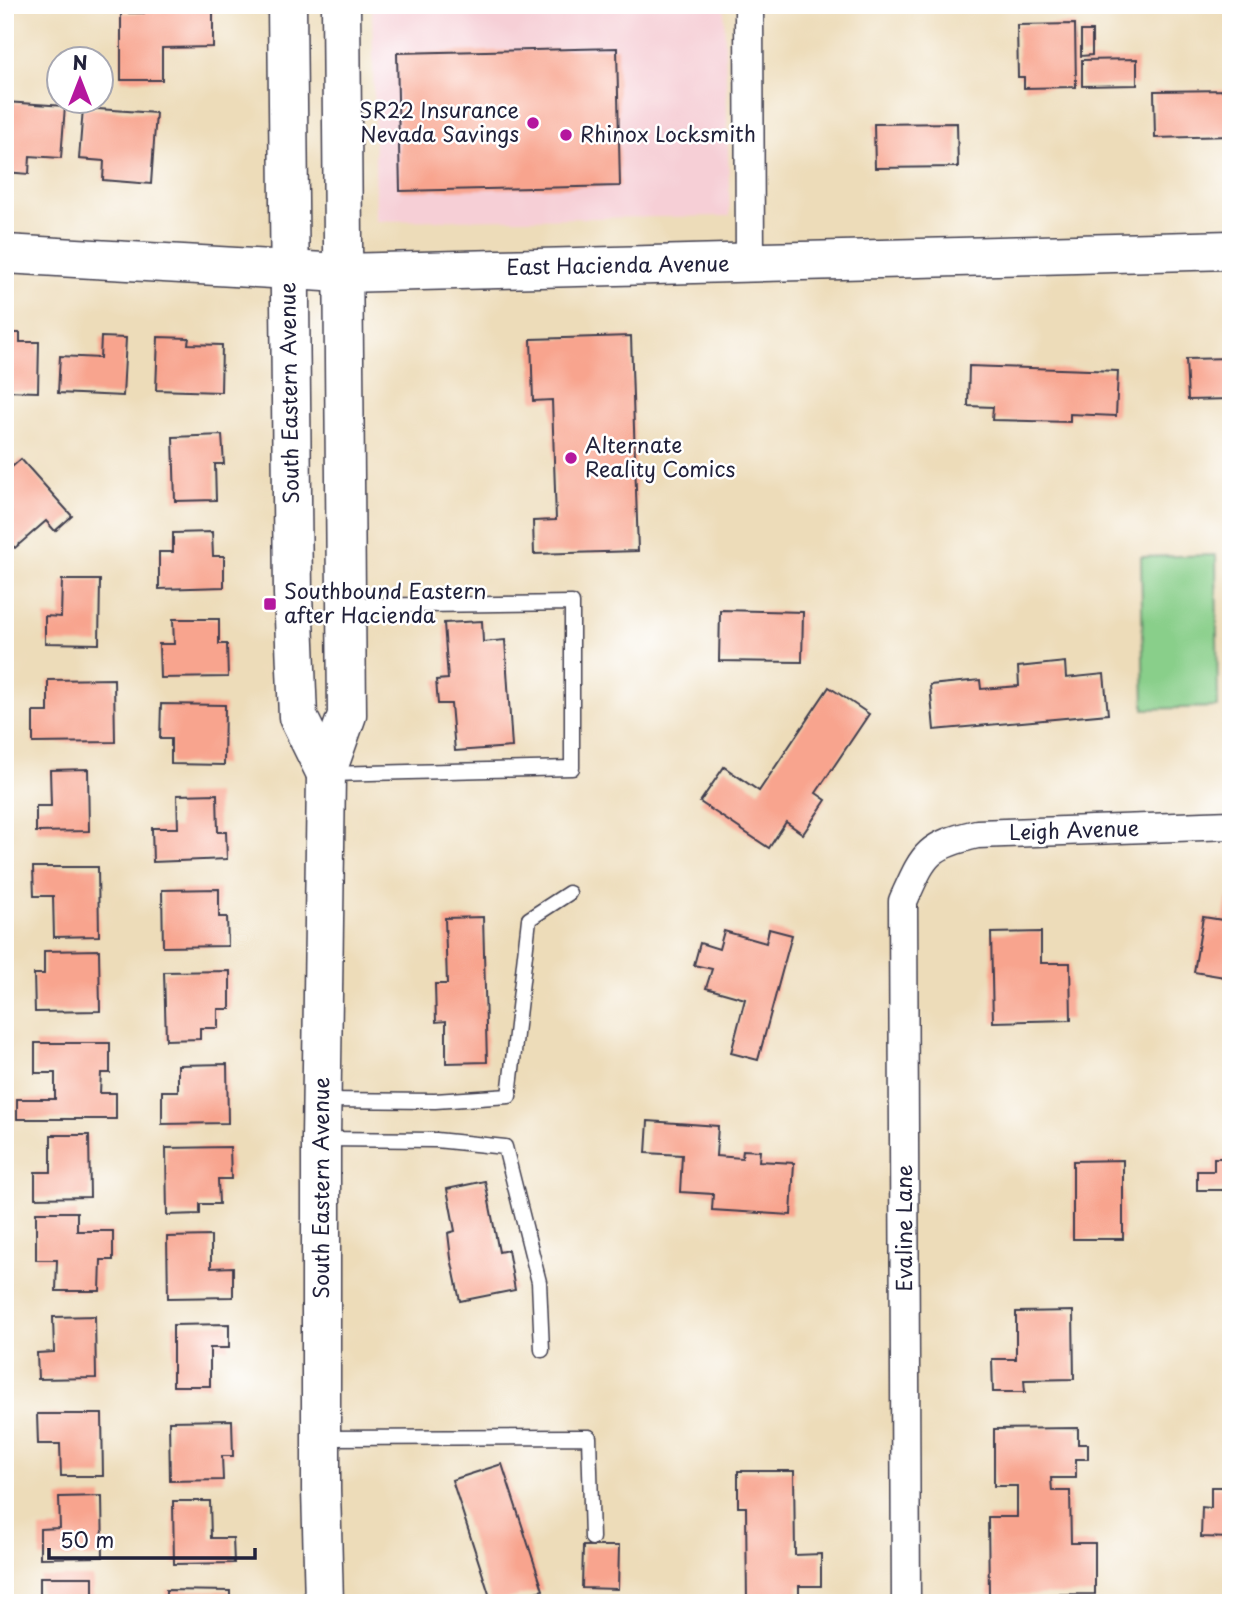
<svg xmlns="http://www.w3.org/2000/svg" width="1236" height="1608" viewBox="0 0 1236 1608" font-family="'Playpen Sans',sans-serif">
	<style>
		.built { fill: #f6cfd6 }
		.green { fill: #89cf8a; stroke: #567862; stroke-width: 2 }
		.building { fill: #f8a48e }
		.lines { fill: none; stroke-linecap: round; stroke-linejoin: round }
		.service-casing { stroke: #403e4e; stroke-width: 17 }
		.minor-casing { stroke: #403e4e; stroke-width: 31 }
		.secondary-casing { stroke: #403e4e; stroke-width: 41 }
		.primary-casing { stroke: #403e4e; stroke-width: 41 }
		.service { stroke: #fff; stroke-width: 14 }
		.minor { stroke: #fff; stroke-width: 28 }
		.secondary { stroke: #fff; stroke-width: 38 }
		.primary { stroke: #fff; stroke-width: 38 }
		.poi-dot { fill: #b5179e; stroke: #fff; stroke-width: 2.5 }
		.labels { text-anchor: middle; stroke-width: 5; stroke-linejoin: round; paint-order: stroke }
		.poi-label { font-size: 21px; fill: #22223b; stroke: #fff; text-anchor: start }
		.street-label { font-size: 21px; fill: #22223b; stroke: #fff }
	</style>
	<rect width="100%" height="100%" fill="#fff"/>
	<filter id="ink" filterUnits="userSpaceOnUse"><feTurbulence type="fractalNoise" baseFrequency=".0143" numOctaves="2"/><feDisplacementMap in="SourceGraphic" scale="14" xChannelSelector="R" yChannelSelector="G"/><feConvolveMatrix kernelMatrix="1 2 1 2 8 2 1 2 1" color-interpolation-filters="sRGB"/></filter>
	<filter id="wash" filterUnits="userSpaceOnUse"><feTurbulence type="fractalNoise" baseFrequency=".00686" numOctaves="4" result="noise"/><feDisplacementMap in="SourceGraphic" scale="28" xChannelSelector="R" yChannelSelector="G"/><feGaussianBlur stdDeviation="1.57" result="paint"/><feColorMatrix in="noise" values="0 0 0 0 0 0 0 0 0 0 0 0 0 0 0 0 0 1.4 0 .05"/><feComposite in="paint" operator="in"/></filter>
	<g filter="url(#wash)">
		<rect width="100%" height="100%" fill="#eddcb9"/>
		<path class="built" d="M372,5h352l6,211 -354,5z"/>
		<path class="green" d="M1216,555l2,152 -74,2 -3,-152z"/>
		<g id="blocks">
			<g class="building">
				<path d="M144,5h69v42l-51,1v32h-41v-67h23z"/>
				<path d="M1075,24l1,63 -52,1v-11h-6l-1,-52z"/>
				<path d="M1081,31h11v24l-11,1z"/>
				<path d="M617,48l3,138 -220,5 -3,-138z"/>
				<path d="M1137,59v26l-55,1v-26z"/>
				<path d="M1231,90v46l-76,2 -1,-47z"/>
				<path d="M5,102l60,4 -4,52 -31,-2 -1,18 -24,-2z"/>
				<path d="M83,108l73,5 -5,71 -48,-4 1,-19 -25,-2z"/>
				<path d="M957,123l1,44 -83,1 -1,-44z"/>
				<path d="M5,333h15v9h19l-1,50 -33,-1z"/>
				<path d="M631,336l7,215 -104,3 -1,-33 23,-1 -4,-120 -19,1 -2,-62z"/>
				<path d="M101,337l25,1 -3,58 -65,-3 2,-37 40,2z"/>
				<path d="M158,337l31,1 -1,6 34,1 -1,47 -65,-2z"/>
				<path d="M1231,358v41l-43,1 -2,-41z"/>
				<path d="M969,366l149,5 -2,45 -46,-2v8l-78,-2 1,-13 -25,-1z"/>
				<path d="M222,435l2,29h-9l1,36 -41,1 -2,-64z"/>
				<path d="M21,459l51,57 -17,15 -9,-10 -31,27 -10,-10v-20l6,-6 -6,-6v-33z"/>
				<path d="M212,532l1,24h11v31l-65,2v-37h14v-19z"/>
				<path d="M62,580h38l-1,64 -54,-1v-27l16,1z"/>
				<path d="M720,610l83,2 -1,50 -83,-1z"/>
				<path d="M173,619h46v25h8l1,33 -68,1 -1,-34h15z"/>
				<path d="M482,621l1,21 22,-2 7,107 -57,4 -4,-47h-13l-2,-24 12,-1 -4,-56z"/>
				<path d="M1065,662l1,16 38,-4 4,40 -174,16 -4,-45 50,-5 1,9 38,-3 -1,-19z"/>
				<path d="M114,679l1,63 -82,1v-31h15v-32z"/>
				<path d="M829,687l40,27 -53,79 10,7 -23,34 -17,-12 -17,26 -69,-46 24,-35 35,24z"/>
				<path d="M161,704l64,1 -1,60 -53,-1v-25h-11z"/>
				<path d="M88,769l1,62 -53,1v-26h15l-1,-36z"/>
				<path d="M217,794l1,38h8l1,27 -74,3 -1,-34h26l-1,-33z"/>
				<path d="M33,867h65l1,69 -45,1 -1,-41h-19z"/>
				<path d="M219,889v28h8l1,29 -65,1 -1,-57z"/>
				<path d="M1227,897l4,1v80l-37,-6 9,-55 20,3z"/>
				<path d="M483,917l4,145 -41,1v-42l-10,1 -1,-38h12l-2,-66z"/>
				<path d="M769,929l23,6 -34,125 -27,-7 14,-54 -39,-11 6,-19 -18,-4 6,-22 19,6 5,-18 42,12z"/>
				<path d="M1041,932v31h29l1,57 -78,2 -2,-89z"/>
				<path d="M99,950l1,61 -65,1 -1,-38h10v-23z"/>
				<path d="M230,971v38h-12v19h-18v11l-34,1 -2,-68z"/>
				<path d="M35,1043h75v30h-9l-1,20h16v26h-99v-20h38v-26h-20z"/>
				<path d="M227,1064l1,59 -66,1v-33h16v-26z"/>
				<path d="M648,1121l70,5 -2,30 26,2 1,-8 17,1 -1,10 35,2 -3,52 -79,-5 1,-16 -33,-2 2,-37 -36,-2z"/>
				<path d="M51,1135h38l1,62 -55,1v-26h16z"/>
				<path d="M230,1147l1,32h-13l1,25h-19v10l-33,1 -1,-67z"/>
				<path d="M1214,1158h17v32h-34v-19h17z"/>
				<path d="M1123,1160v79h-50v-78z"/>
				<path d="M485,1181l14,71 9,-2 7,40 -55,11 -9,-43 -3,-25 7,-2 -8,-42z"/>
				<path d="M36,1212h41v19h36v29h-12l-1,31h-44l1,-31h-21z"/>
				<path d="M211,1236v32l22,-1v30l-65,1 -1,-61z"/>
				<path d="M1073,1311l1,68 -50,1 1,12h-32l-1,-33h24v-47z"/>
				<path d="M95,1316l1,62 -58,1 -1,-26 17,-1 -1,-35z"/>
				<path d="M229,1324v24h-19v38h-37v-61z"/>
				<path d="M37,1414h65l1,62h-42l-1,-32h-22z"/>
				<path d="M232,1420l1,36h-11l1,24 -53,1 -1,-60z"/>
				<path d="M1078,1428v16h10v15h-12v19h-25l1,13h18l1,52h24v51l-106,1 -1,-78h29v-31h-23v-57z"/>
				<path d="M502,1464l41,126 -51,13 -40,-123z"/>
				<path d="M738,1471h56l1,84 26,-1v32h-22v17h-52l-1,-96h-8z"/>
				<path d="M1211,1487h20v51l-30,-1 1,-30 9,1z"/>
				<path d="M102,1496l1,61 -63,1v-29l20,-1 -1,-31z"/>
				<path d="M173,1501h37l1,37h22l1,25 -60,1z"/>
				<path d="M583,1546h36l-1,43 -36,-1z"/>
				<path d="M40,1577h53v19h7v7h-60z"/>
				<path d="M166,1590l64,1v12h-64z"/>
			</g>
		</g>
	</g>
	<g filter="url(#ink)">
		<use href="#blocks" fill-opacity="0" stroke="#403e4e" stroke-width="2"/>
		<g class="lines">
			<defs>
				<g id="service">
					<path d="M330,774l242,-6v-165l-226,3"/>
					<path d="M323,1100l112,1 74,-5 20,-177 40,-26"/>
					<path d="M321,1139l115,1 69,7 34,135 3,68"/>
					<path d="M322,1438l267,-1 3,101"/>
				</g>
				<g id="minor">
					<path d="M749,5l1,259"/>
					<path d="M906,1603l-3,-702c21,-46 22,-55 74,-67l254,-9"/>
				</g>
				<path id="secondary" d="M5,254l337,19 889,-23"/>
				<g id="primary">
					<path d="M287,5l6,589 5,123 28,57"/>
					<path d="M324,1603l-3,-114v-350l5,-365 21,-59 -6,-710"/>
				</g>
			</defs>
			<use href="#service" class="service-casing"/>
			<use href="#minor" class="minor-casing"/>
			<use href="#secondary" class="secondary-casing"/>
			<use href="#primary" class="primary-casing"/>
			<use href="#service" class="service"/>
			<use href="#minor" class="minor"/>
			<use href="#secondary" class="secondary"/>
			<use href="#primary" class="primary"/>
		</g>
	</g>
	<g class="poi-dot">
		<circle cx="533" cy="123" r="7"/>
		<circle cx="566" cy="135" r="7"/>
		<circle cx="571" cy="458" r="7"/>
		<rect x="263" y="597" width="14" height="14" rx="3.5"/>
	</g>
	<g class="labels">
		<g class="poi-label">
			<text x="519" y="118" text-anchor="end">SR22 Insurance<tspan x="519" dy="24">Nevada Savings</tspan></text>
			<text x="580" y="142">Rhinox Locksmith</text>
			<text x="585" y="453">Alternate<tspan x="585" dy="24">Reality Comics</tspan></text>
			<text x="284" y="599">Southbound Eastern<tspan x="284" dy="24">after Hacienda</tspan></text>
		</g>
		<g class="street-label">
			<text transform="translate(618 266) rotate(-1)" y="7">East Hacienda Avenue</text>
			<text transform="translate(290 393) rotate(-91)" y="7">South Eastern Avenue</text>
			<text transform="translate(1074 831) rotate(-2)" y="7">Leigh Avenue</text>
			<text transform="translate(322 1188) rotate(-90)" y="7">South Eastern Avenue</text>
			<text transform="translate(905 1228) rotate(-90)" y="7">Evaline Lane</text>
		</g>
	</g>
	<rect width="1236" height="1608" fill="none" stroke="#fff" stroke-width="28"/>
	<g transform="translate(80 80)"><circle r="33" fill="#ffffff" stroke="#a7a7b1" stroke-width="2"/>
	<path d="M0-5L12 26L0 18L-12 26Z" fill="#b5179e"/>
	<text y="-10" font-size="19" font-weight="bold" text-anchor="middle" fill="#22223b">N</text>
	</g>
	<path d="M49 1548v10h206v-10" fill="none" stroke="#22223b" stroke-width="3.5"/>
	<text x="60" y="1548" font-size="21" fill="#22223b" stroke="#ffffff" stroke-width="5" paint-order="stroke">50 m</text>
</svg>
